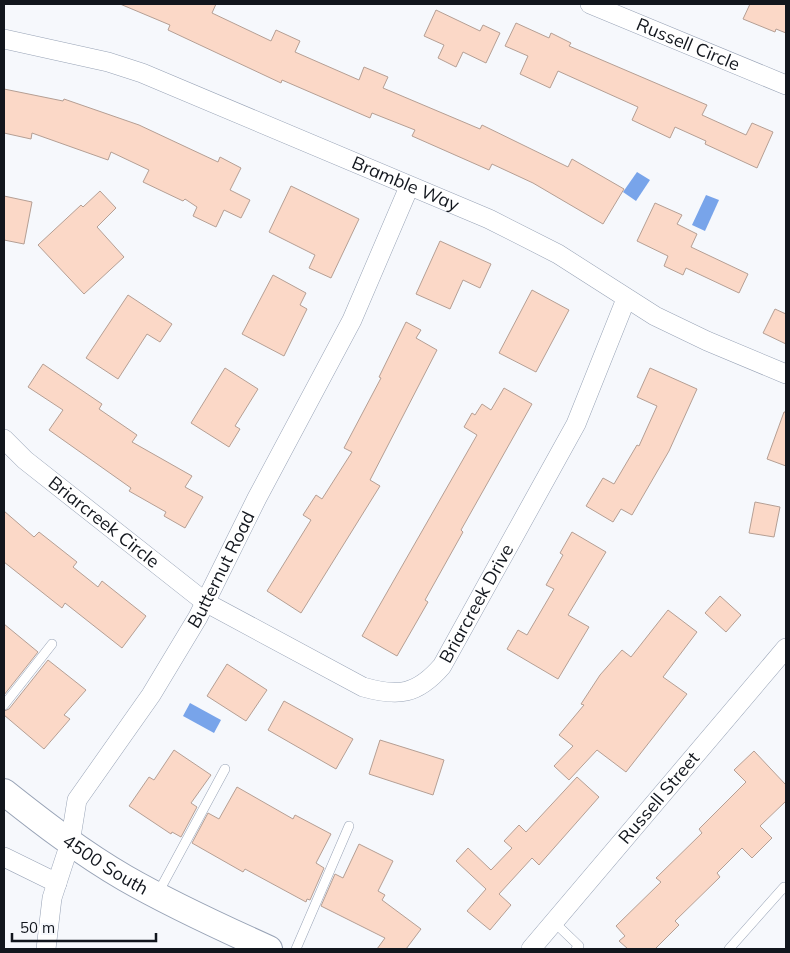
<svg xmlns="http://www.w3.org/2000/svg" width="790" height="953" viewBox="0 0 790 953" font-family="Mulish,sans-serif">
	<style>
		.water { fill: #78a4ea }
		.building { fill: #fbd8c7; stroke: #b59f94 }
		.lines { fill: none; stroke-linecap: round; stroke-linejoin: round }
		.lane-casing { stroke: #98a3b6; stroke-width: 10 }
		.street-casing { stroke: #98a3b6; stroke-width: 20 }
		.secondary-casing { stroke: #98a3b6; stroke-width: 28 }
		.lane { stroke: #fff; stroke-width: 9 }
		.street { stroke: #fff; stroke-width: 19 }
		.secondary { stroke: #fff; stroke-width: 26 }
		.labels { text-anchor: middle; stroke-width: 4; stroke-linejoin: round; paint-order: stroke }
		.street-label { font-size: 18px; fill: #12161d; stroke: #f6f8fc }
	</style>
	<rect width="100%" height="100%" fill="#f6f8fc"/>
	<g class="water">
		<path d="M637,172l13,8 -14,21 -13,-9z"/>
		<path d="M706,195l13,5 -14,31 -13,-6z"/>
		<path d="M190,703l31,17 -7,13 -31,-17z"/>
	</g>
	<g class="building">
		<path d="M120,4h96l-4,9 59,28 5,-11 24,11 -5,11 64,28 5,-13 24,10 -5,11 97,41 2,-4 86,42 4,-8 52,30 -21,35 -70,-41 -41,-19 -3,6 -77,-34 3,-6 -43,-17 -2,5 -88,-38 -1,3 -113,-53 2,-5z"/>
		<path d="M750,4h36v29l-10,-4 -1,3 -32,-13z"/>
		<path d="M436,10l44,21 3,-6 17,8 -14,30 -23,-11 -7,15 -18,-9 6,-13 -20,-9z"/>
		<path d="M516,23l33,15 2,-5 20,10 -2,3 138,59 -5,10 44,20 6,-12 21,9 -16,36 -52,-24 1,-3 -31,-14 -5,11 -38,-18 6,-13 -80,-36 -8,17 -30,-14 8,-18 -23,-10z"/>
		<path d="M4,89l59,12 1,-2 75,26 79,37 2,-5 21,11 -11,22 20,10 -9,18 -17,-8 -8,17 -23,-11 4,-9 -12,-8 -2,2 -40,-19 6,-12 -38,-18 -3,8 -76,-27 -1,6 -27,-6z"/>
		<path d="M291,186l68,33 -28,59 -22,-10 6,-13 -46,-23z"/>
		<path d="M100,191l16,17 -19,19 27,30 -40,37 -46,-49 43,-40 2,2z"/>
		<path d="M4,196l28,6 -8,42 -20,-4z"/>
		<path d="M655,203l27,12 -5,9 20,10 -6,13 57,27 -9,19 -53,-25 -3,7 -19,-9 4,-10 -31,-15z"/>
		<path d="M440,241l51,23 -11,24 -17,-8 -13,29 -34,-15z"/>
		<path d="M273,275l33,18 -6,12 7,4 -23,47 -42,-22z"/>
		<path d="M532,290l37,20 -33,62 -37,-19z"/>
		<path d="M128,295l44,29 -12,18 -13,-8 -29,45 -32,-21z"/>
		<path d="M775,309l11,5v30l-23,-11z"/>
		<path d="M406,322l15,8 -5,8 21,12 -67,130 10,6 -79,127 -34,-22 44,-71 -8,-5 13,-20 6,4 30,-47 -8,-4 37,-70 -2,-1z"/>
		<path d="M43,364l59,40 -3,5 38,26 -5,7 60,34 -7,11 18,10 -18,31 -21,-12 2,-4 -37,-21 2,-3 -82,-58 14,-20 -35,-23z"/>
		<path d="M225,368l33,21 -23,37 5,3 -11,18 -38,-24z"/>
		<path d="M650,368l47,21 -28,62 -37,64 -11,-6 -8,13 -27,-16 17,-28 11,6 23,-39 2,1 18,-40 -20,-9z"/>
		<path d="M504,388l28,16 -71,126 2,2 -38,68 3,2 -31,54 -35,-20 115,-201 -13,-8 8,-14 3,2 7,-11 9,6z"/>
		<path d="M784,412h2v54l-19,-7z"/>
		<path d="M755,502l25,5 -6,30 -25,-4z"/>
		<path d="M4,511l30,26 5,-5 38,30 -4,5 25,20 4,-6 44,35 -24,32 -57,-45 -3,5 -58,-46z"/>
		<path d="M572,532l34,20 -38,63 21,12 -31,52 -51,-30 11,-19 9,5 27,-46 -8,-4 17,-30 -3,-2z"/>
		<path d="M720,596l21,19 -15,17 -21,-19z"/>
		<path d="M668,610l29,22 -34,45 24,17 -61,78 -29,-22 -28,30 -15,-14 19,-20 -14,-11 25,-30 -3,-1 19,-29 22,-25 9,7z"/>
		<path d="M4,624l34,28 -34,43z"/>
		<path d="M48,660l38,30 -22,25 6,4 -26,30 -40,-34v-4l5,-2z"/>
		<path d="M227,664l40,26 -21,31 -39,-25z"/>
		<path d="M284,701l69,38 -17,30 -68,-39z"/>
		<path d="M380,740l64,20 -11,35 -64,-21z"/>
		<path d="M174,750l37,25 -20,28 6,4 -16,30 -9,-5 -1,2 -42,-28 20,-29 5,3z"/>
		<path d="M754,751l32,34v16l-26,25 12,12 -20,20 -10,-10 -25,25 3,4 -45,44 4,4 -24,24h-27l-9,-8 6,-5 -9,-10 45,-44 -5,-4 46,-45 -3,-4 47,-47 -12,-12z"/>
		<path d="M577,777l22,20 -60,68 -7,-7 -33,36 12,11 -21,25 -23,-19 19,-22 -30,-28 12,-13 23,22 21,-22 -8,-7 15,-16 7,7z"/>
		<path d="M237,787l56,32 2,-4 36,19 -15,29 8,5 -14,32 -3,-1 -1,3 -61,-33 -2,3 -51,-29 16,-30 11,6z"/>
		<path d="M359,844l34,17 -15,30 7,4 -3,5 39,29 -15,20h-29l8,-11 -64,-32 14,-32 8,4z"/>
	</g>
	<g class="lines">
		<defs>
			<g id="lane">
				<path d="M4,705l48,-61"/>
				<path d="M158,893l67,-124"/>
				<path d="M554,922l25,24 -3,3"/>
				<path d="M296,949l53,-123"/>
				<path d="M729,949l55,-62 2,2"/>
			</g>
			<g id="street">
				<path id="s1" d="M590,4l196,81"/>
				<path id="s2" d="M4,39l104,23 34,11 347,146 69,35 97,62 52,25 79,33"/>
				<path id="s3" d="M4,439l21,21 180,142 158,85c35,10 54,8 79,-21l134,-242 50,-125"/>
				<path d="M4,857l53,26"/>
				<path id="s4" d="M46,949l6,-51 18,-55 7,-43 74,-105 47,-78 59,-119 95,-178 57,-133"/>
				<path id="s5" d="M531,949l255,-301"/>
			</g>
			<g id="secondary">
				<path id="s6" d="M4,792c39,31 78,61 121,86 47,27 95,49 144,71"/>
			</g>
		</defs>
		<use href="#lane" class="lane-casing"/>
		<use href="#street" class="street-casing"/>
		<use href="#secondary" class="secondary-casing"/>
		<use href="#lane" class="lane"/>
		<use href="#street" class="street"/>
		<use href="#secondary" class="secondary"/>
	</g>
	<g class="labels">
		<g class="street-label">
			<text dy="6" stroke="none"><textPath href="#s1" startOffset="106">Russell Circle</textPath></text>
			<text dy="6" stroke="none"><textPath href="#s2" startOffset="428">Bramble Way</textPath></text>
			<text dy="6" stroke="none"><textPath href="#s3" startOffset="130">Briarcreek Circle</textPath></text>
			<text dy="6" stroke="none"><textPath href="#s4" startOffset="425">Butternut Road</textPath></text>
			<text dy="6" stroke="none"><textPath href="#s3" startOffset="598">Briarcreek Drive</textPath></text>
			<text dy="6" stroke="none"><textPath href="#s5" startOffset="198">Russell Street</textPath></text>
			<text dy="6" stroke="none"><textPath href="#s6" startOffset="125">4500 South</textPath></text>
		</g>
	</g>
	<rect width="790" height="953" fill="none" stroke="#12161d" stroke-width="10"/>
	<path d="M12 933v8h144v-8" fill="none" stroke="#12161d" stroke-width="2.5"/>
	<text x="20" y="933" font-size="15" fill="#12161d" stroke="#f6f8fc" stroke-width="4" paint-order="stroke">50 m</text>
</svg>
